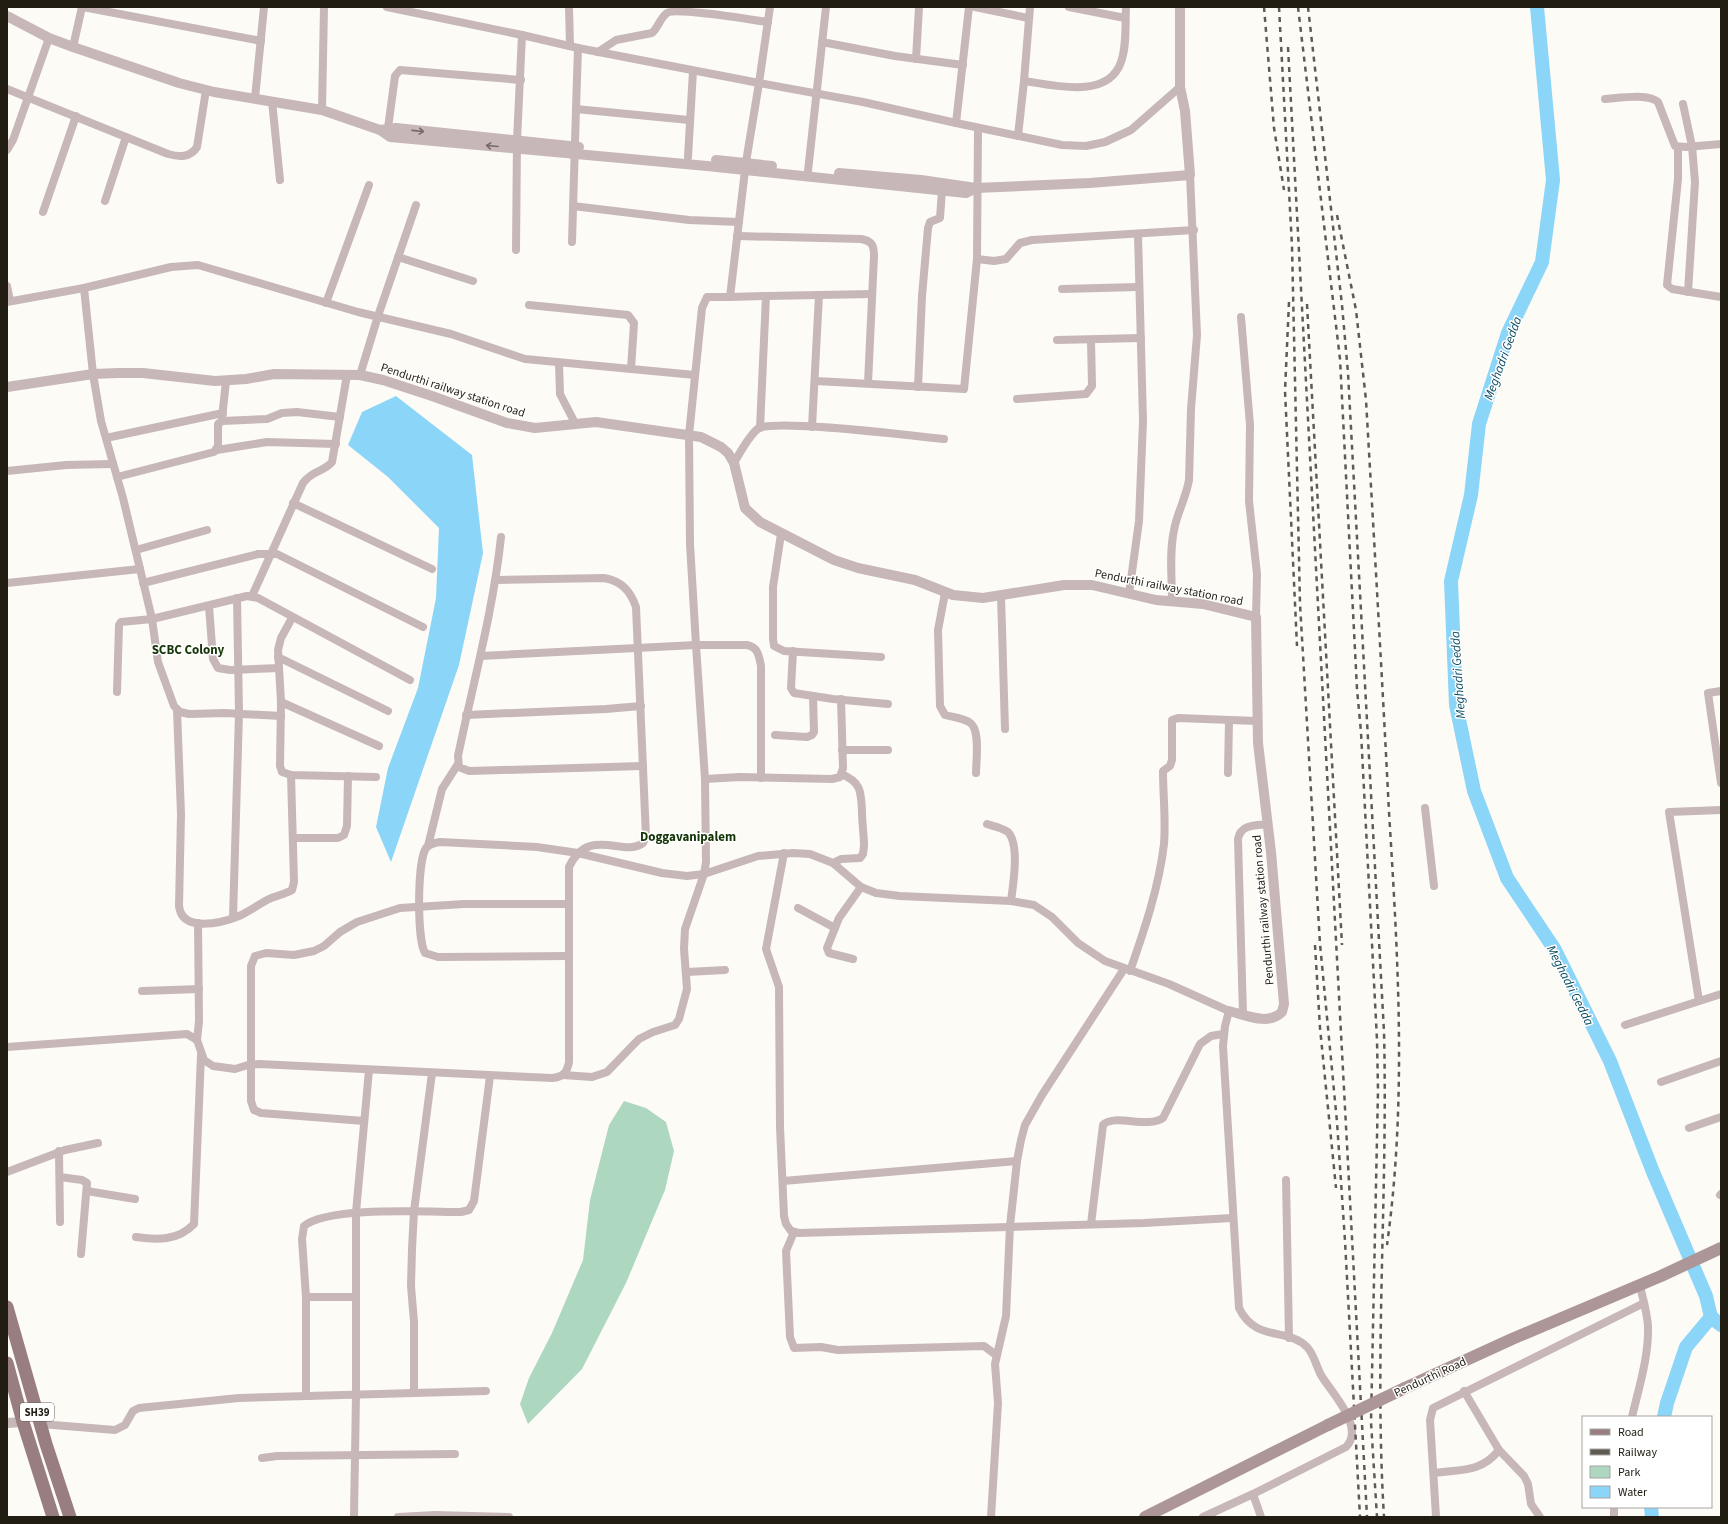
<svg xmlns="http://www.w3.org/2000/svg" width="1728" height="1524" viewBox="0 0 1728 1524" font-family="'Source Sans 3',sans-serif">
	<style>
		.green { fill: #aed7c0 }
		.water { fill: #8bd6f8 }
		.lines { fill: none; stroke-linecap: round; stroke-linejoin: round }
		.river { stroke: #8bd6f8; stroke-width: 14 }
		.minor { stroke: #c7b7b8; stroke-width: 8 }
		.tertiary { stroke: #c7b7b8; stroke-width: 10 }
		.secondary { stroke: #ac9698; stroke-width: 12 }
		.primary { stroke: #997e81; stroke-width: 13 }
		.rail { stroke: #5f5b53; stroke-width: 2.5; stroke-dasharray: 5 5; stroke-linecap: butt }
		.secondary-bridge { stroke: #ac9698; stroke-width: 12 }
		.oneway { stroke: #746a66 }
		.labels { text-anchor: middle; stroke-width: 3; stroke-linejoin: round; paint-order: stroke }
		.shield { fill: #fff; stroke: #64615a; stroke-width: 1 }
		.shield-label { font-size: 11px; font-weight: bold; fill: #211d13 }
		.street-label { font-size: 12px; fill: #211d13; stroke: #fff }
		.water-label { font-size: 13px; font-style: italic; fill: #0c4c63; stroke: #fff }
		.neighbourhood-label { font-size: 13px; font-weight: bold; fill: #163608; stroke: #fff }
	</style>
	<rect width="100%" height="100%" fill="#fdfbf6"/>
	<path class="green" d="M624,1101l22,7 20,14 8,29 -9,39 -39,93 -44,86 -54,55 -8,-20 9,-26 23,-45 31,-73 7,-60 19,-75z"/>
	<path class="water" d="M396,396l76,59 11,98 -24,112 -68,197 -15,-35 12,-59 30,-80 18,-90 3,-70 -51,-51 -40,-32 14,-33z"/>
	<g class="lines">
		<g class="river">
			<path d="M1537,7l16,173 -11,82 -34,71 -29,91 -8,71 -20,86 5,124 18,86 33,87 48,72 55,111 43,111 53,124 5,21 10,8"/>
			<path d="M1664,1417l3,-14 19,-56 25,-30"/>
			<path d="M1651,1507l1,10"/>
		</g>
		<g class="minor">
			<path d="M83,7l178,34"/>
			<path d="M387,7l135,28 56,13"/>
			<path d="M569,7l1,39"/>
			<path d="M969,7l-13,116 106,22 24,1 19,-4 26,-12 49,-43"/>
			<path d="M975,7l53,11"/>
			<path d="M1069,7l56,11"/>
			<path d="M822,42l73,14 68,9"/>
			<path d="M73,47l9,-40"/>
			<path d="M598,52l18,-12 36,-7c6,-5 8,-15 15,-20 9,-6 85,7 101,9"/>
			<path d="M916,59l3,-52"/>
			<path d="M1024,81c29,4 84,19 97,-19 6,-17 4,-38 5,-55"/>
			<path d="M7,89l161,65c11,3 22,4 29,-7l9,-57"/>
			<path d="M255,98l9,-91"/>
			<path d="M1605,99c14,-1 43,-6 53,3l17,44 11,1 35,-3"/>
			<path d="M272,101l8,79"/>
			<path d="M1683,104l9,42 3,36 -7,110"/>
			<path d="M576,109l2,-61 181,35 11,-76"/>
			<path d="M322,110l2,-103"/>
			<path d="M388,128l7,-52 5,-6 121,10"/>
			<path d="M1018,136l6,-55 6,-74"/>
			<path d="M1678,147v32l-11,106 5,4 49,8"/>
			<path d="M7,150l6,-10 36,-102"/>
			<path d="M688,157l5,-86"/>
			<path d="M808,171l18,-164"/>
			<path d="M105,201l21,-64"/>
			<path d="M573,206l116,14 50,2"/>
			<path d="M43,212l33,-96"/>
			<path d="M737,236l124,3c11,2 13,6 13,17l-6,127"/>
			<path d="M572,242l4,-133 113,11"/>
			<path d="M516,250l1,-110 5,-105"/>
			<path d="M398,257l75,24"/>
			<path d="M977,259l17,2 12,-2 14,-16 12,-3 162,-10"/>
			<path d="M7,286l3,15"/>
			<path d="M84,288l9,86 8,47 22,77 29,121 6,43 16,44 6,6 9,2 36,-1 56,3"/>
			<path d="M1062,289l76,-2"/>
			<path d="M766,296l106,-2"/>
			<path d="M730,297l36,-1 -6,132"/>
			<path d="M7,302l77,-14 87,-21 27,-2 160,47 93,22 74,25 170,16"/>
			<path d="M326,303l43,-118"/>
			<path d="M529,305l99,10 6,8 -3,46"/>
			<path d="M1241,317l9,108 -1,76 8,73 -1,43"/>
			<path d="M1057,340l84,-2"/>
			<path d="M559,363l1,31 15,29"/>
			<path d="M360,375l18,-59 38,-111"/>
			<path d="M816,381l148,8 13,-130 1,-131"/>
			<path d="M918,387l4,-91 6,-68 2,-6 10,-4 2,-28"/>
			<path d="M1017,399l69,-5 6,-8 -1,-46"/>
			<path d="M222,418l4,-37"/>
			<path d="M812,427l7,-132"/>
			<path d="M106,438l117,-25"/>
			<path d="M217,450l50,-8 69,2"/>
			<path d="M734,463c5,-9 17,-30 25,-35 19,-9 155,8 185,11"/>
			<path d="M7,471l59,-6 47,-1"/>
			<path d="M117,477l97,-25 4,-6v-22l4,-3 45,-2 15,-6 15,-1 43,5"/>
			<path d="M293,503l139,66"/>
			<path d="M781,534l-8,53v52l1,7 10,5 97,6"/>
			<path d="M501,537c-8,75 -28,146 -43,219l1,11 10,4 174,-5"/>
			<path d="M136,550l71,-20"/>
			<path d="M7,583l133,-14"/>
			<path d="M143,583l115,-29h19l146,73"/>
			<path d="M945,593l-7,37 2,76 5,9c7,2 17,3 24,7 12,6 7,39 7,51"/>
			<path d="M1129,594l10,-73 4,-100 -5,-187"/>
			<path d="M252,596l51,-113c9,-13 21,-11 29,-21l15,-87"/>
			<path d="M1001,596l4,133"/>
			<path d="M1172,601c0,-23 -3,-48 2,-71 3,-17 12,-32 15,-50l2,-71 6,-74 -7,-160"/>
			<path d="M209,606l4,53 5,9 12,2 49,-2"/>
			<path d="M292,618l-11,20 -3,12 3,52 -1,64 2,6 9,3 85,2"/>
			<path d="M793,651l-2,37 3,5 39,6 55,5"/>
			<path d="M481,656l215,-11 -6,-101 -1,-109 13,-127 5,-11h23l16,-135 13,-79 104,19 93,21"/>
			<path d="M278,657l110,54"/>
			<path d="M1721,691l-13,2 13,90"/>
			<path d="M117,692l2,-67 2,-3 31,-3 95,-23 11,2 152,82"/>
			<path d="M281,702l98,44"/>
			<path d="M177,710l4,104 -2,92c3,27 43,17 60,10 11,-5 20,-12 30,-17 7,-3 16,-5 23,-9l2,-8 -3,-107"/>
			<path d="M466,715l140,-6 35,-3"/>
			<path d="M775,735l32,2 5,-2 2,-3 -1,-36"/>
			<path d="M842,750h46"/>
			<path d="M1228,773l1,-53"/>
			<path d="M705,779l35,-2 92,2 8,-2 3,-9 -2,-69"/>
			<path d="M1425,808l9,78"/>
			<path d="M987,824c6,2 16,4 21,8 12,13 5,53 3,69"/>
			<path d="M293,838h45l6,-3 3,-9 1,-50"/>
			<path d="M428,846l14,-57 16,-25"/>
			<path d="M784,853l-18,96 13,38 1,140 4,89 2,8 5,7 8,2 345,-10 88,-5"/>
			<path d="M833,863l8,-4 19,-1 3,-4 1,-8c0,-11 -2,-23 -2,-34 -1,-19 0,-30 -21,-38"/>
			<path d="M798,908l37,20"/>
			<path d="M233,918l6,-205 -2,-115"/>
			<path d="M568,956l-130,1 -13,-4c-8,-14 -8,-91 1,-105 3,-4 8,-5 14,-6l97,5 41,6 84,20 25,3 17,-2 54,-18 35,-3 17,1 23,9 28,24 15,6 24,3 111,5 23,4 18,12 26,26 27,18 64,23 60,27 -4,15 -2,20 16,262c17,35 49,19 68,39 7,7 9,19 14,28 9,16 45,52 25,72l-93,47 8,23"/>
			<path d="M853,959l-24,-6 -2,-5 12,-30 22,-31"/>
			<path d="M1130,971c14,-40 29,-84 34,-127 2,-24 -1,-49 -1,-73l7,-5 2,-6v-40l6,-2 79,3"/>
			<path d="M687,972l38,-2"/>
			<path d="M142,991l57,-2"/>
			<path d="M1699,1001l-30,-189 52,-2"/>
			<path d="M1243,1014l-5,-175c3,-15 17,-13 30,-15"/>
			<path d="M1625,1025l96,-31"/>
			<path d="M197,1040l2,-19 -1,-98"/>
			<path d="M7,1047l180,-13 10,6 7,20 9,6 22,3 13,-4 11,-1 293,14c11,-1 15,-5 17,-16v-195c20,-42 55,-9 74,-24l3,-6 -10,-230c-6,-17 -15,-26 -32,-29l-108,2"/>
			<path d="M563,1075l29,2 15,-5 32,-33 14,-7 22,-7 4,-6 8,-30 -3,-40 1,-20 19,-55 2,-12 -1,-83 -9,-134h51c11,2 12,11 14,21v112"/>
			<path d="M1661,1082l60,-21"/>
			<path d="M364,1121l-103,-8 -7,-3 -3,-9v-135l4,-10 11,-3 28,2 20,-4 10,-5 16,-14 17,-10 43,-14 64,-4h104"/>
			<path d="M1689,1128l32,-11"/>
			<path d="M59,1151l1,71"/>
			<path d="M7,1172l58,-22 33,-7"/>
			<path d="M60,1177l22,3 5,3 -6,71"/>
			<path d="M1286,1180l3,158"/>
			<path d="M783,1181l234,-20"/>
			<path d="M87,1191l48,8"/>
			<path d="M1720,1195l1,-1"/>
			<path d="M1091,1224l12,-99c11,-12 44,4 60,-7l37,-74 11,-8 12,-2"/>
			<path d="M794,1232l-8,19 4,86 4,11 27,-1 17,3 146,-4 12,9"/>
			<path d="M136,1237c21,3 42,4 58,-13l7,-169"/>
			<path d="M306,1297h49"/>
			<path d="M1464,1391l35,59 25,26 4,8 3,20 9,13"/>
			<path d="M414,1393v-71l-3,-36 1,-37 2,-38 18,-138"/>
			<path d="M306,1395v-98l-4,-58 2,-13c24,-20 123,-14 157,-14l8,-2 5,-9 16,-125"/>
			<path d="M1632,1417c7,-30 17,-61 16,-91 -1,-14 -5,-27 -8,-40"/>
			<path d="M41,1424l74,6 10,-5 8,-14 6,-3 100,-10 247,-7"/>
			<path d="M262,1458l15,-2 178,-2"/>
			<path d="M1434,1473c26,-4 47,0 65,-23"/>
			<path d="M354,1517l2,-123v-182l13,-142"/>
			<path d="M398,1517l37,-2 74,2"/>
			<path d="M991,1517l7,-114 -3,-39 11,-48 4,-90 7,-65 4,-21 4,-15 17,-30 82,-126"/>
			<path d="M1203,1517l50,-23"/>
			<path d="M1436,1517l-6,-97 3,-12 211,-105"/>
			<path d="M1614,1517v-10"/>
		</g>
		<g class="tertiary">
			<path d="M7,16l42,22 24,9 106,36 35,9 108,18 58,20 10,7 317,29 259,27 10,-5"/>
			<path d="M380,130l16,-2 183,19"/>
			<path d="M716,160l56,6"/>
			<path d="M839,173l82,7 55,8 114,-5 100,-8 -5,-64 -5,-24v-80"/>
			<path d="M7,387l86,-13 25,-1h25l72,8 31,-2 28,-5 86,1 23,5 49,16 75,27 28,5 61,-6 105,15 20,10 7,6 6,10 11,45 15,14 74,38 24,8 57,12 38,15 30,3 81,-13h28l64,15 47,4 53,13 2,126 13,109 13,152 -2,8c-14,14 -36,3 -53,-1"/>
			<path d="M7,1423l16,-1"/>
		</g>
		<g class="secondary">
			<path d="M1405,1388l107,-49 149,-63 60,-28"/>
			<path d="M1145,1517l183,-92"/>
		</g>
		<g class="primary">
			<path d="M7,1307l39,137 24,73"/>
			<path d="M7,1363l16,59 30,95"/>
		</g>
		<g class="rail">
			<path d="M1264,7l10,121 10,62"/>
			<path d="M1279,7l13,239 8,358 20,340 17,178 8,119 15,276"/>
			<path d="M1298,7l42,352 17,330 4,43 16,308 1,50 -7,332 6,95"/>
			<path d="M1308,7l34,298 6,68 36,659c4,162 -10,323 0,485"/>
			<path d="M1288,47l79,1470"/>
			<path d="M1337,215l19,95 10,90c8,138 16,275 23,412 9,146 18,288 -2,433"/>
			<path d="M1289,302l-4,89 12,255"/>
			<path d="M1307,304l35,641"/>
			<path d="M1315,945l5,83 16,160"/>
		</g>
		<path class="secondary-bridge" d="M1328,1425l77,-37"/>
	</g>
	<defs><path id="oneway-shaft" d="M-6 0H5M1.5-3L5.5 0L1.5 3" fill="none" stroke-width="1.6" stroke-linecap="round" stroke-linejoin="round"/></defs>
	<g class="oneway">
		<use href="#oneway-shaft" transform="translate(418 131) rotate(6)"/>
		<use href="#oneway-shaft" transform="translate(492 146) rotate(-175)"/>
	</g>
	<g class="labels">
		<rect class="shield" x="20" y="1403" width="34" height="18" rx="3"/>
		<g class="shield-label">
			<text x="37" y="1416">SH39</text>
		</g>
		<g class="street-label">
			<text transform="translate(453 390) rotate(18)" y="4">Pendurthi railway station road</text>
			<text transform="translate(1169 587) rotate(11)" y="4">Pendurthi railway station road</text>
			<text transform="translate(1263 910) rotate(-95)" y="4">Pendurthi railway station road</text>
			<text transform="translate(1430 1377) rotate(-25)" y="4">Pendurthi Road</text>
		</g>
		<g class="water-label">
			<text transform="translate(1502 358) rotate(-70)" y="5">Meghadri Gedda</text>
			<text transform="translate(1457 675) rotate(-94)" y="5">Meghadri Gedda</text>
			<text transform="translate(1571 985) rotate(63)" y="5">Meghadri Gedda</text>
		</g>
		<g class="neighbourhood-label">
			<text x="188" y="654">SCBC Colony</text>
			<text x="688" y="841">Doggavanipalem</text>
		</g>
	</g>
	<rect width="1728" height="1524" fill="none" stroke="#211d13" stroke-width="16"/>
	<rect x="1582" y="1416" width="130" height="92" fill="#ffffff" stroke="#a6a5a1"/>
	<rect x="1590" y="1429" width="20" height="6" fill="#997e81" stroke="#a6a5a1"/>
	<text x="1618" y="1436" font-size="12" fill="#211d13">Road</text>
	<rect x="1590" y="1449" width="20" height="6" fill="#5f5b53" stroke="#a6a5a1"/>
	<text x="1618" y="1456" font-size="12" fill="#211d13">Railway</text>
	<rect x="1590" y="1466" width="20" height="12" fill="#aed7c0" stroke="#a6a5a1"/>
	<text x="1618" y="1476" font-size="12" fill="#211d13">Park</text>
	<rect x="1590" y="1486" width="20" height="12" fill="#8bd6f8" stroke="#a6a5a1"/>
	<text x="1618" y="1496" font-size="12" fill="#211d13">Water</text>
</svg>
